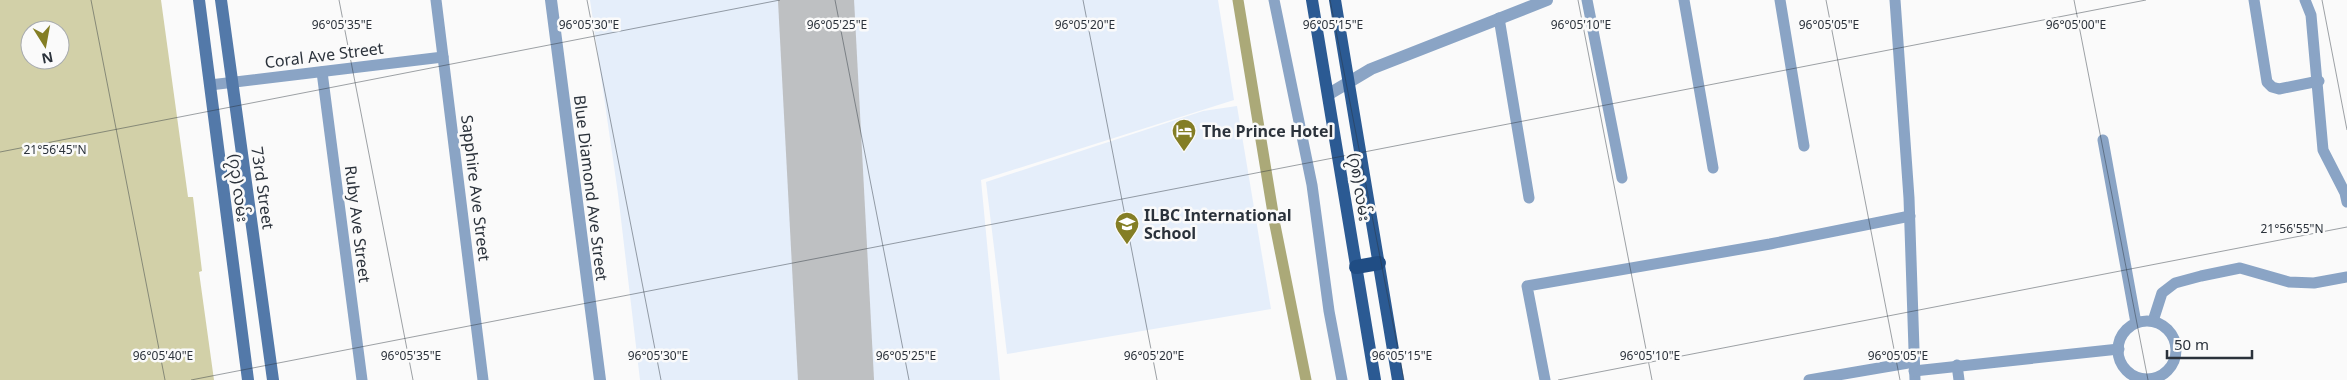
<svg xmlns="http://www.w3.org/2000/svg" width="2347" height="380" viewBox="0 0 2347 380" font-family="Georgia,'Noto Sans Myanmar',serif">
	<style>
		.built { fill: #e5eefa }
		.pitch { fill: #d2d0a8; fill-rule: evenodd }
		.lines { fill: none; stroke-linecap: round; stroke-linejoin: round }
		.canal { stroke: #aba978; stroke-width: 11 }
		.runway { stroke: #bec0c2; stroke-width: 76 }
		.minor { stroke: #8aa4c5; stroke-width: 11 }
		.tertiary { stroke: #8aa4c5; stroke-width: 12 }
		.secondary { stroke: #5379a9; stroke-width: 12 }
		.primary { stroke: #2b5a93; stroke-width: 12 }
		.trunk { stroke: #204d84; stroke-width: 14 }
		.ticks { fill: none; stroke: #2b323b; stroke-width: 1; stroke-opacity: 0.45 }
		.labels { text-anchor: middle; stroke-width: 5; stroke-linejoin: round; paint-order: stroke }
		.street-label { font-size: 16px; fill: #2b323b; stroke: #fafafa }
		.poi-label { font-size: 16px; font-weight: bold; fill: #2b323b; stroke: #fafafa; text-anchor: start }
		.ticks-label { font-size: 12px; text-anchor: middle; fill: #2b323b; stroke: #fafafa; stroke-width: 5; stroke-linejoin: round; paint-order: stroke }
	</style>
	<rect width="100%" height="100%" fill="#fafafa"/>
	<g class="built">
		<path d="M590,0h628l16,100 -253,80 19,200h-360l-22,-186z"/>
		<path d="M1237,106l34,203 -264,45 -21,-172 217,-71z"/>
	</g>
	<path class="pitch" d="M0,0h161l27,197h5l9,74 -3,1 15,108h-214zM30,30h30v30h-30z"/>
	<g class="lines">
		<path class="canal" d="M1238,0l37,225 31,155"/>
		<path class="runway" d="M816,0l20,380"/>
		<g class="minor">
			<path d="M436,0l47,380"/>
			<path d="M1274,0l38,185 17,126 13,69"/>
			<path d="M1587,0l35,178"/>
			<path d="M1684,0l29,168"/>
			<path d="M1780,0l24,146"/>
			<path d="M1895,0l14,198 6,182"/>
			<path d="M2254,0l13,82 5,5 7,2 40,-8"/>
			<path d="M2305,0l6,15 12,135 22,43 2,9"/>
			<path d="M1499,18l30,180"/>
			<path d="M322,72l40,308"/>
			<path d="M210,85l233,-28"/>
			<path d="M2103,140l33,183"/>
			<path d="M2153,321l9,-28 13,-10 26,-7 39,-8 49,14 25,1 33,-6"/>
			<circle cx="2147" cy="350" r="29"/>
			<path d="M1957,365l2,15"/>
			<path d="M1914,371l205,-22"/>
			<path d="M1545,380l-18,-94 243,-42 140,-28"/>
			<path d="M1809,380l105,-18"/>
		</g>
		<g class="tertiary">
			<path d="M551,0l49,380"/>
			<path d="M1329,94l42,-25 176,-69"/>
		</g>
		<g class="secondary">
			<path d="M199,0l49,380"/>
			<path d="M221,0l52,380"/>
		</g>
		<g class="primary">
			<path d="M1312,0l63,380"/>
			<path d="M1335,0l63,380"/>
		</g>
		<path class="trunk" d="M1356,267l23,-4"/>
	</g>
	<path class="ticks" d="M91,0l74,380M339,0l74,380M587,0l74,380M835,0l74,380M1083,0l74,380M1330,0l74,380M1578,0l74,380M1826,0l74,380M2074,0l74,380M2322,0l25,130M0,152l780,-152M191,380l1955,-380M1558,380l789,-153"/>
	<defs>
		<symbol id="hotel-pin" viewBox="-11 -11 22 30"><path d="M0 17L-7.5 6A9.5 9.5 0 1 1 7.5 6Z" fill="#847e25" stroke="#fafafa"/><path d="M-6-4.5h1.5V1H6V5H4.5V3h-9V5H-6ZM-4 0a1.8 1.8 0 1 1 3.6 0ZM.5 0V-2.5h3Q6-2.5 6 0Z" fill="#fff"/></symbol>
		<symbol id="school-pin" viewBox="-11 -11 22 30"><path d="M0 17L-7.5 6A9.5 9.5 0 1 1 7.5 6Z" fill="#847e25" stroke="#fafafa"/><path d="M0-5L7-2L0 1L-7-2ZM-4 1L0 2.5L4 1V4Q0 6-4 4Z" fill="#fff"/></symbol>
	</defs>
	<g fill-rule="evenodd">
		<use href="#hotel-pin" x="1170" y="117" width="28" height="38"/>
		<use href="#school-pin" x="1113" y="210" width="28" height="38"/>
	</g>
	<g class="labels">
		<g class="street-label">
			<text transform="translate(324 55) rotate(-7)" y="6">Coral Ave Street</text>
			<text transform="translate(1360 187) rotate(81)" y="6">(၇၈) လမ်း</text>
			<text transform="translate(239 188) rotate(83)" y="6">(၇၃) လမ်း</text>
			<text transform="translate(263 188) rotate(82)" y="6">73rd Street</text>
			<text transform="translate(476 188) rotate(83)" y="6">Sapphire Ave Street</text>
			<text transform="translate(591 188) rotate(83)" y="6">Blue Diamond Ave Street</text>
			<text transform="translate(358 224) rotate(83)" y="6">Ruby Ave Street</text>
		</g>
		<g class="poi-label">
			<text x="1202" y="137">The Prince Hotel</text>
			<text x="1144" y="221">ILBC International<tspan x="1144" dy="18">School</tspan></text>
		</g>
	</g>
	<g class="ticks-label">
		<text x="342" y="29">96°05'35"E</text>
		<text x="589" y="29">96°05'30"E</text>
		<text x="837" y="29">96°05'25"E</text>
		<text x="1085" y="29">96°05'20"E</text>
		<text x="1581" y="29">96°05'10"E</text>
		<text x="1829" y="29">96°05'05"E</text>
		<text x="2076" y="29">96°05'00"E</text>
		<text x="1333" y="29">96°05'15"E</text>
		<text x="55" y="154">21°56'45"N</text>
		<text x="2292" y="233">21°56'55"N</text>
		<text x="163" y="360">96°05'40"E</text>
		<text x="411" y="360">96°05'35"E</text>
		<text x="658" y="360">96°05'30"E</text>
		<text x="906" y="360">96°05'25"E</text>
		<text x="1154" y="360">96°05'20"E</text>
		<text x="1402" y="360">96°05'15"E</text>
		<text x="1650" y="360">96°05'10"E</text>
		<text x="1898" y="360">96°05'05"E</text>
	</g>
	<g transform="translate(45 45) rotate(169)"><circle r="24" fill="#fafafa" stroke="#a7aaae"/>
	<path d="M0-4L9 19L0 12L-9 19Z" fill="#847e25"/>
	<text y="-8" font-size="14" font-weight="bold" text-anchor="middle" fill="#2b323b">N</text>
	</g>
	<path d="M2167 350v8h85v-8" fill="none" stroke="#2b323b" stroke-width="2.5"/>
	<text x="2174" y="350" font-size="15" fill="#2b323b" stroke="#fafafa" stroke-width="4" paint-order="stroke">50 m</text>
</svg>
